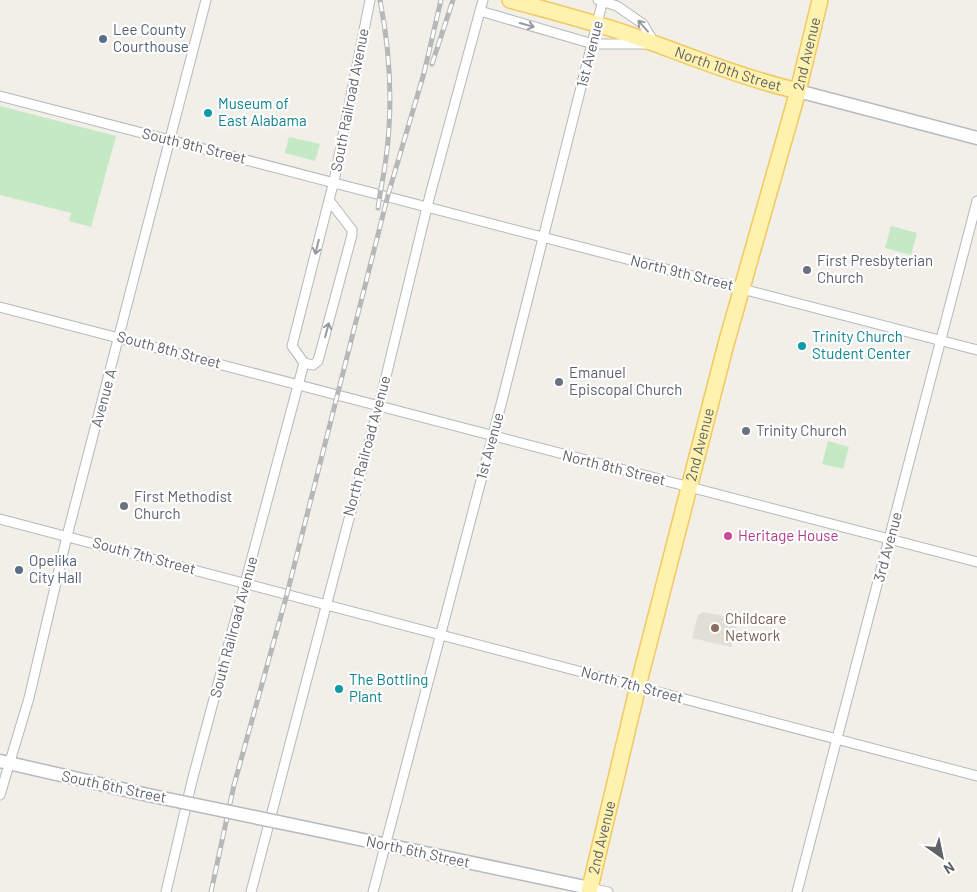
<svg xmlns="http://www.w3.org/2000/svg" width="977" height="892" viewBox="0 0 977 892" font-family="Barlow,sans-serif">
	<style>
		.education { fill: #e1ded6 }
		.green { fill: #c5e8c5 }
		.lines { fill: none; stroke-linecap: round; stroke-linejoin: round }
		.street-casing { stroke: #b5b8bc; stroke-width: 11 }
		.secondary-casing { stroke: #b6babf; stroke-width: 15 }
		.primary-casing { stroke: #f2c960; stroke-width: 18 }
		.street { stroke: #fff; stroke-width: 9 }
		.secondary { stroke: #fff; stroke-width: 12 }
		.primary { stroke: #fff2af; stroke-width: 15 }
		.rail-casing { stroke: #b6b7b8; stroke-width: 5 }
		.rail { stroke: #fff; stroke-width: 3; stroke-dasharray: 9; stroke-linecap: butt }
		.secondary-bridge-casing { stroke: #b6babf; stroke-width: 15; stroke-linecap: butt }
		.secondary-bridge { stroke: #fff; stroke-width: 12 }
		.oneway { stroke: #979a9d }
		.service-dot { fill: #5c6f8a; stroke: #fff; stroke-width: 2 }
		.culture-dot { fill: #0f9aa8; stroke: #fff; stroke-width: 2 }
		.worship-dot { fill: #6b7280; stroke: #fff; stroke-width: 2 }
		.hotel-dot { fill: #d1479c; stroke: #fff; stroke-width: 2 }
		.education-dot { fill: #8d6e63; stroke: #fff; stroke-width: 2 }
		.labels { text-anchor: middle; stroke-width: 4.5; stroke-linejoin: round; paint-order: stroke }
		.service-label { font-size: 15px; fill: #4e5e75; stroke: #fff; text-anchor: start }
		.street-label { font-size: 15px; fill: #5f6368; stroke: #fff }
		.culture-label { font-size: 15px; fill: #0d838f; stroke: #fff; text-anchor: start }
		.worship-label { font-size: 15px; fill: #5b616d; stroke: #fff; text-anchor: start }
		.hotel-label { font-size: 15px; fill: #b23c85; stroke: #fff; text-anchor: start }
		.education-label { font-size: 15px; fill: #785e54; stroke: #fff; text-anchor: start }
	</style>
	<rect width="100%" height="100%" fill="#f1efe8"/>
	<path class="education" d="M704,612l35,7 -8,28 -39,-9 6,-23z"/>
	<g class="green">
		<path d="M0,106l116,30 -25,91 -22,-6 2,-8 -71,-18z"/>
		<path d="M289,137l31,7 -5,17 -30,-8z"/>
		<path d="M891,226l26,7 -6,22 -26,-7z"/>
		<path d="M828,441l21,6 -6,22 -21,-5z"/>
	</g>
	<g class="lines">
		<defs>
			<g id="street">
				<path d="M480,11l113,33h62l-12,-20 -26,-18 -19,-6"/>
				<path d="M0,96l977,254"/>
				<path d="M329,200l23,30v5l-34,126 -5,4 -9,-2 -12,-17 37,-146 5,-19 36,-181"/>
				<path d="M0,307l977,255"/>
				<path d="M0,519l977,257"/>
				<path d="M0,795l29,-97 38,-162 139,-536"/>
				<path d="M590,888l18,4"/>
				<path d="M166,892l26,-111 112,-418"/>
				<path d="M251,892l130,-495 49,-202 53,-195"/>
				<path d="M373,892l131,-499 99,-393"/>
				<path d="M797,892l180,-691"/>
			</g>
			<g id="secondary">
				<path d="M798,91l179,47"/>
				<path d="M0,761l148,34"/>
				<path d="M307,828l283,60"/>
			</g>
			<g id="primary">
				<path id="s1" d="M510,0c40,11 79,21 118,34 57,20 111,43 170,57"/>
				<path id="s2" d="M589,892l49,-206 88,-342 72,-253 22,-91"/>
			</g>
		</defs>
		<use href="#street" class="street-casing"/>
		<use href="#secondary" class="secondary-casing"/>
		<use href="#primary" class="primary-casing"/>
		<use href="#street" class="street"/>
		<use href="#secondary" class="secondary"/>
		<use href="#primary" class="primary"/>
		<defs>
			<g id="rail">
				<path d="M432,64l21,-64"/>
				<path d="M378,208c2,-17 6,-33 8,-50 7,-52 4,-107 -6,-158"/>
				<path d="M211,892l23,-107 53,-191 101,-399 36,-122 17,-73"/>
			</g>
		</defs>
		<use href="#rail" class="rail-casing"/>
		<use href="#rail" class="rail"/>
		<defs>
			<path id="secondary-bridge" d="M148,795l159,33"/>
		</defs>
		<use href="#secondary-bridge" class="secondary-bridge-casing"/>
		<use href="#secondary-bridge" class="secondary-bridge"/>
	</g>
	<defs><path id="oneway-shaft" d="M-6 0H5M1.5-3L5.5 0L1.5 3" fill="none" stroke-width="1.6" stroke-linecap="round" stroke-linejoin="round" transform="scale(1.25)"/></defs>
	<g class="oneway">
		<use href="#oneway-shaft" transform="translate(527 25) rotate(15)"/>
		<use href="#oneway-shaft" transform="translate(643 26) rotate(-131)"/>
		<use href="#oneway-shaft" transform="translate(317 247) rotate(104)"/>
		<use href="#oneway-shaft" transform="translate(327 330) rotate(-75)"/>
	</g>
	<g class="service-dot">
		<circle cx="103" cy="39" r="5"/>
		<circle cx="19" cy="570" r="5"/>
	</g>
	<g class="culture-dot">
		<circle cx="208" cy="113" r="5"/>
		<circle cx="802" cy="346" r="5"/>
		<circle cx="339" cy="689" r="5"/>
	</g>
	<g class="worship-dot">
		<circle cx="807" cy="270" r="5"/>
		<circle cx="559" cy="382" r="5"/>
		<circle cx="746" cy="431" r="5"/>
		<circle cx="124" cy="506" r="5"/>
	</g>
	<circle class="hotel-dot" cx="728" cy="536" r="5"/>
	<circle class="education-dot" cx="715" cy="628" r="5"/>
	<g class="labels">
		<g class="service-label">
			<text x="113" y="35">Lee County<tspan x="113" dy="17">Courthouse</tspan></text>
			<text x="29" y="566">Opelika<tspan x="29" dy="17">City Hall</tspan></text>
		</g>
		<g class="street-label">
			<text transform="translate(590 54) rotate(-76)" y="5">1st Avenue</text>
			<text dy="5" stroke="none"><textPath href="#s2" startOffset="866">2nd Avenue</textPath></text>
			<text dy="5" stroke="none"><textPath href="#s1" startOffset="229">North 10th Street</textPath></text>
			<text transform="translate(350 100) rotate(-79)" y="5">South Railroad Avenue</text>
			<text transform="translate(194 146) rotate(14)" y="5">South 9th Street</text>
			<text transform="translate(682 273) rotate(14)" y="5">North 9th Street</text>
			<text transform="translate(169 350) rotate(15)" y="5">South 8th Street</text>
			<text transform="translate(104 398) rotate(-75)" y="5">Avenue A</text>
			<text dy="5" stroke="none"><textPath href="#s2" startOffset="461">2nd Avenue</textPath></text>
			<text transform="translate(367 446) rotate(-75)" y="5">North Railroad Avenue</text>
			<text transform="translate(490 446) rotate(-75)" y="5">1st Avenue</text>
			<text transform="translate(614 468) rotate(14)" y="5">North 8th Street</text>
			<text transform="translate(888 547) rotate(-75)" y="5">3rd Avenue</text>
			<text transform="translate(144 556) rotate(15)" y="5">South 7th Street</text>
			<text transform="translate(234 627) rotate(-75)" y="5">South Railroad Avenue</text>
			<text transform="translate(632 685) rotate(15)" y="5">North 7th Street</text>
			<text transform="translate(114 787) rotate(12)" y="5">South 6th Street</text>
			<text dy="5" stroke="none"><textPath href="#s2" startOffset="56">2nd Avenue</textPath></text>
			<text transform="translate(418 852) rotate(12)" y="5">North 6th Street</text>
		</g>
		<g class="culture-label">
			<text x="218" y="109">Museum of<tspan x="218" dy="17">East Alabama</tspan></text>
			<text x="812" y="342">Trinity Church<tspan x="812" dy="17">Student Center</tspan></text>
			<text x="349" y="685">The Bottling<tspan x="349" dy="17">Plant</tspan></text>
		</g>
		<g class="worship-label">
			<text x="817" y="266">First Presbyterian<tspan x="817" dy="17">Church</tspan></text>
			<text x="569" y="378">Emanuel<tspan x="569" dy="17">Episcopal Church</tspan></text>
			<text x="756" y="436">Trinity Church</text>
			<text x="134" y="502">First Methodist<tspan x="134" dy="17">Church</tspan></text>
		</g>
		<g class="hotel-label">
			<text x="738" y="541">Heritage House</text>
		</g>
		<g class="education-label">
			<text x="725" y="624">Childcare<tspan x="725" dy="17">Network</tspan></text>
		</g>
	</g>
	<g transform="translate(942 857) rotate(147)" stroke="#ffffff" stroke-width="4" paint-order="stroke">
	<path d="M0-4L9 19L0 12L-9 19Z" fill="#5f6368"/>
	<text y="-8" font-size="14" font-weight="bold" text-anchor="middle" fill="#5f6368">N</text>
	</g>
</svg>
